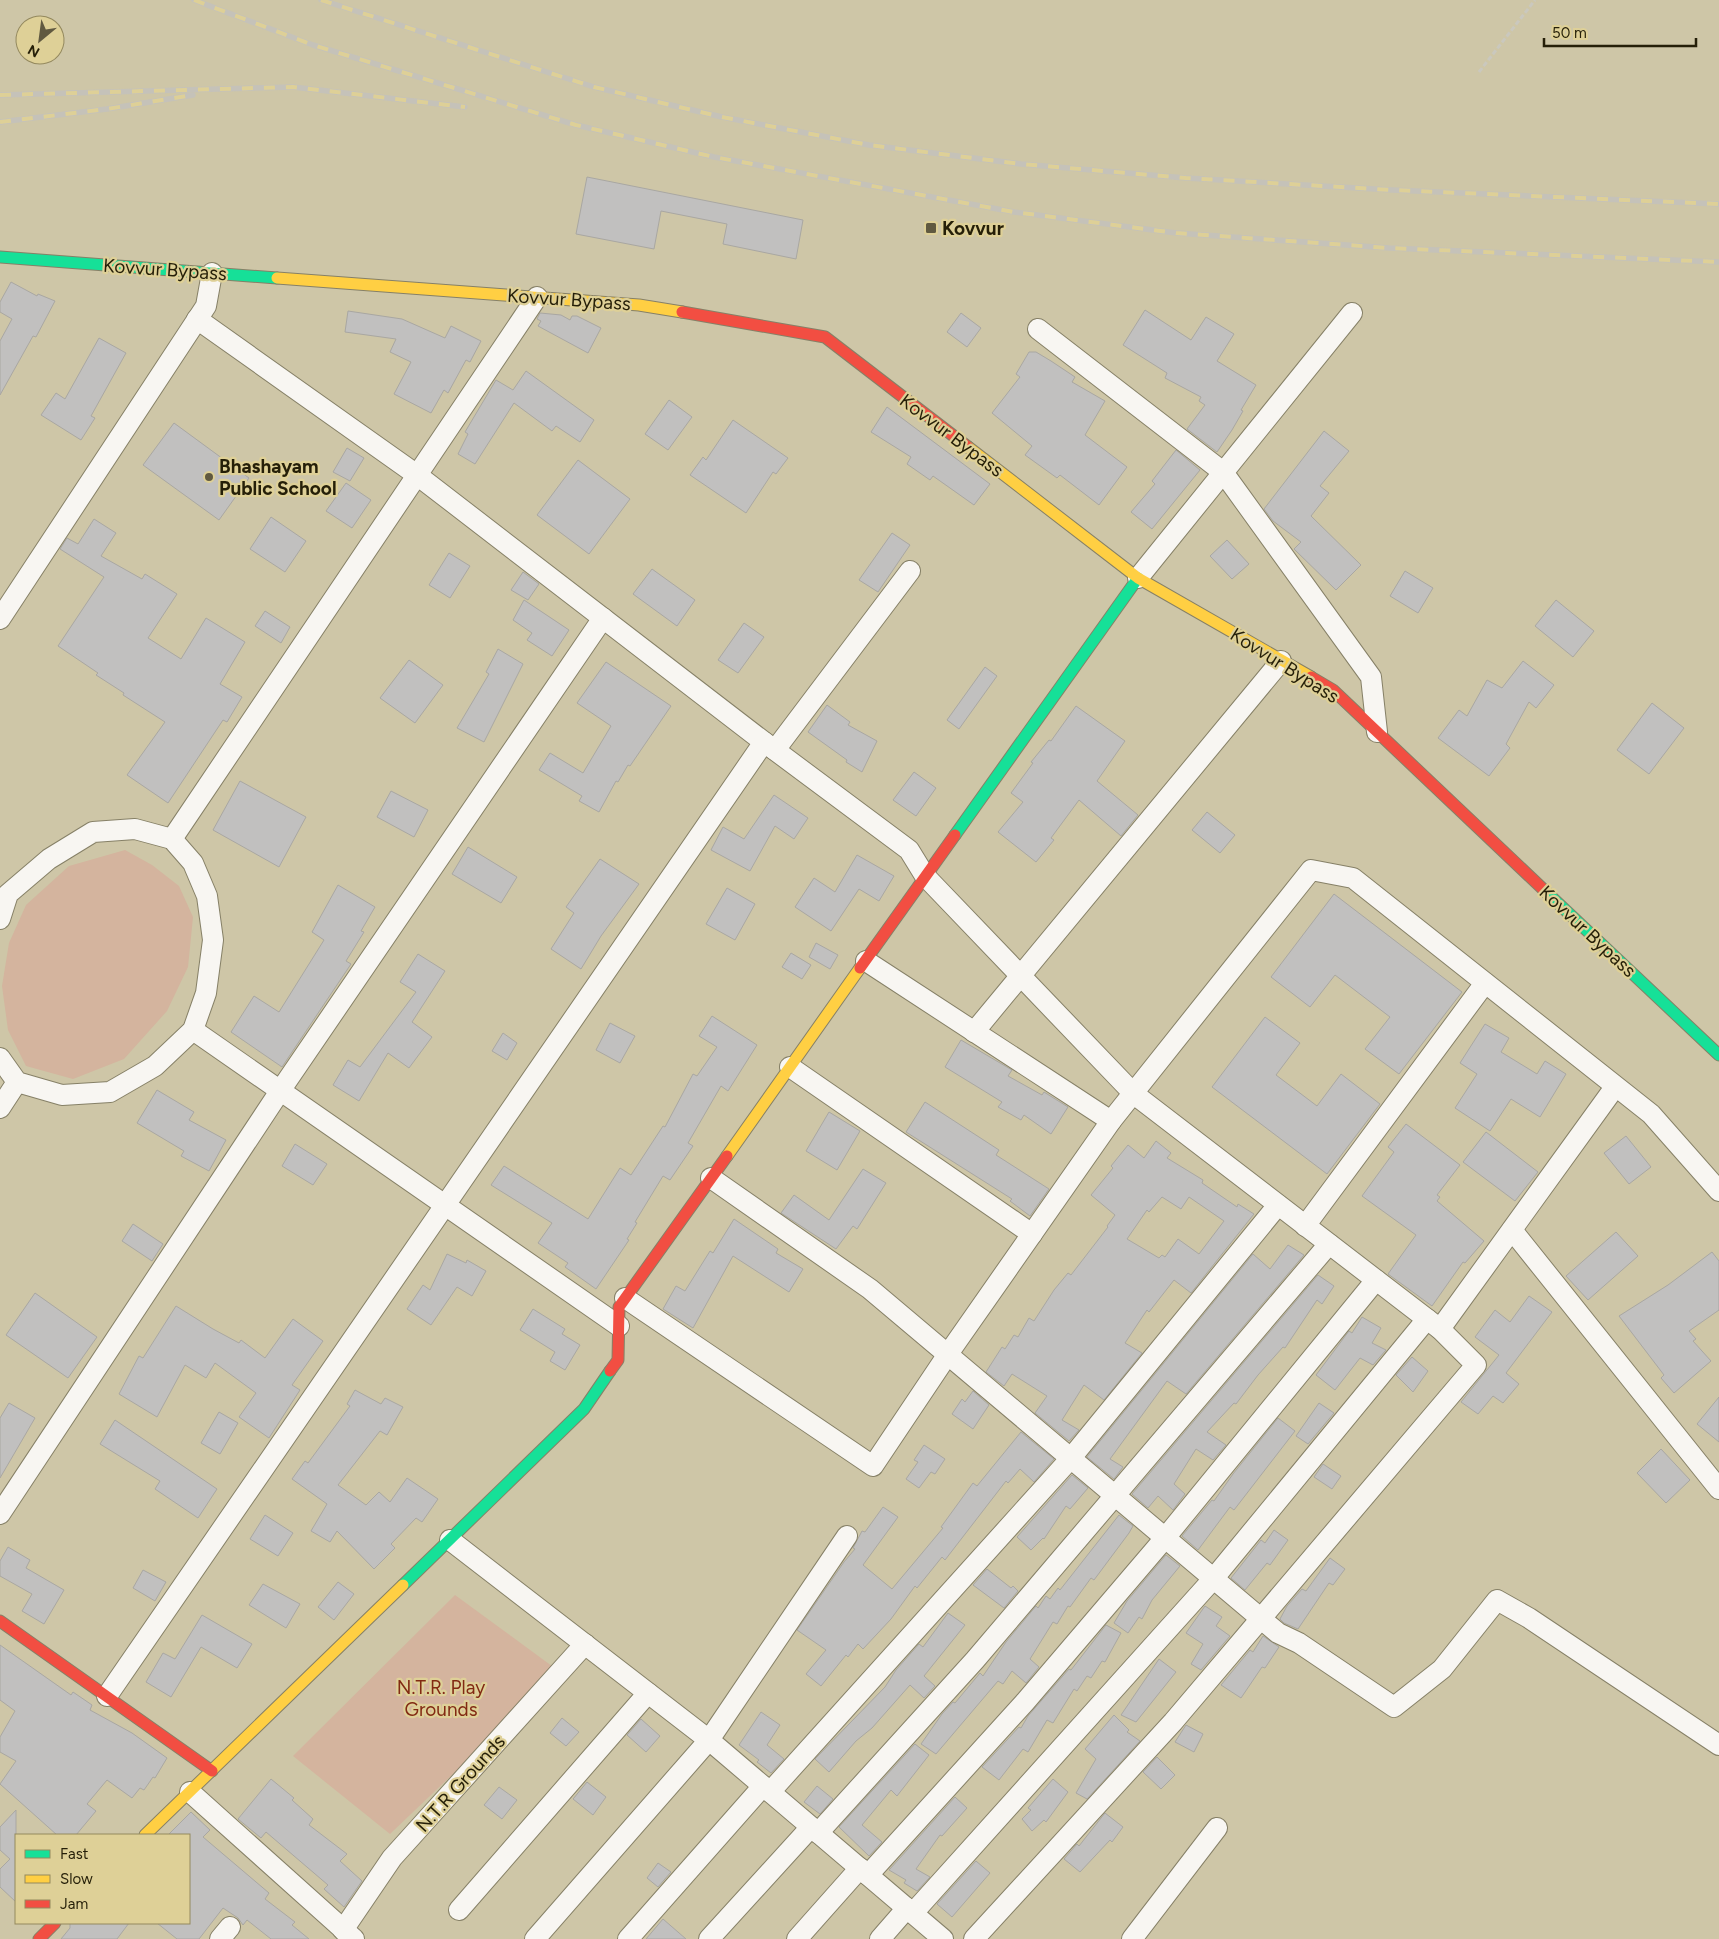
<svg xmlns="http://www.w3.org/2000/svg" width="1719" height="1939" viewBox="0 0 1719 1939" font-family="Figtree,sans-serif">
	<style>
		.green { fill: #d4b49e }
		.building { fill: #c1c0bf; stroke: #a9a7a2; fill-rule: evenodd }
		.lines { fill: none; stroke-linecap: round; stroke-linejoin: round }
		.street-casing { stroke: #868067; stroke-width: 22 }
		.fast-casing { stroke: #868067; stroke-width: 13 }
		.slow-casing { stroke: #868067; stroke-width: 13 }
		.jam-casing { stroke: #868067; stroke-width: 13 }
		.path { stroke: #cac8be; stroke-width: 3; stroke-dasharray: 5 2.5; stroke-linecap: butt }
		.street { stroke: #f8f6f2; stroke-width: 20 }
		.fast { stroke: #16e098; stroke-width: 11 }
		.slow { stroke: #ffcf43; stroke-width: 11 }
		.jam { stroke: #f24e42; stroke-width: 11 }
		.rail-casing { stroke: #c5c2b9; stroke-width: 5.5 }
		.rail { stroke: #ded097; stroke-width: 4; stroke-dasharray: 11; stroke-linecap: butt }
		.poi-dot { fill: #605940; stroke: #ded097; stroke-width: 2 }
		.labels { text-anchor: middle; stroke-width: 4.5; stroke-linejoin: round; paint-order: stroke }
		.poi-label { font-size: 19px; font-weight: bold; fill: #251f08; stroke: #ded097; text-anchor: start }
		.street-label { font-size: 19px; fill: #251f08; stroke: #ded097 }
		.park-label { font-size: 19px; fill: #822a13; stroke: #ded097 }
	</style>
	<rect width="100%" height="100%" fill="#cec6a7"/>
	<g class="green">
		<path d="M125,850l27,15 27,21 14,31 -5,50 -21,44 -43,48 -51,20 -47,-13 -18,-36 -6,-44 7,-43 17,-38 43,-39z"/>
		<path d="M455,1595l105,77 -170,162 -97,-78z"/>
	</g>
	<g class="building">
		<path d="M587,177l216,43 -7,39 -73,-15 4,-20 -66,-13 -7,38 -78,-15z"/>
		<path d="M11,282l26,14 1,-2 17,7 -19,36 -3,-1 -33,59v-54l12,-22 -12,-7v-10z"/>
		<path d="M1145,310l46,30 15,-23 28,17 -17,27 39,24 -15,25 2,1 -11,19 -15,22 -30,-23 18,-24 -6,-4 2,-4 -36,-19 2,-5 -44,-28z"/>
		<path d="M348,311l54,8 43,19 6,-12 30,15 -11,21 -4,-2 -18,33 -4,-3 -13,23 -37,-19 17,-32 -21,-10 6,-13 -51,-7z"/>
		<path d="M540,313l21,2 9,5 2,-4h5l24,12 -13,25 -50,-27 3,-5 -4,-2z"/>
		<path d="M961,313l20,15 -14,19 -20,-15z"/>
		<path d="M99,338l27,15 -35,63 4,2 -14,22 -40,-25 15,-22 9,6z"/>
		<path d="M1029,352h7l15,9 24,16 -3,5 33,19 -20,34 42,32 -28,38 -39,-30 -3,3 -32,-23 7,-9 -40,-33 28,-36 -4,-3z"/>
		<path d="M526,371l68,49 -14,22 -24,-16 -4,5 -38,-28 -39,61 -17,-10 10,-20 -3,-2 31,-52 17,10z"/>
		<path d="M669,400l23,17 -24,33 -23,-16z"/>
		<path d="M887,407l103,77 -16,21 -41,-29 -3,4 -23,-16 4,-7 -40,-25z"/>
		<path d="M733,420l55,38 -12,16 -3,-2 -27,41 -56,-38 13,-18 3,3z"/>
		<path d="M174,423l75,55 -30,42 -76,-55z"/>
		<path d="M1324,431l25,20 -29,35 9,7 -18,23 50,49 -25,25 -42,-41 7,-7 -28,-21 -9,-12z"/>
		<path d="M347,448l17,10 -14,23 -17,-9z"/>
		<path d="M1176,450l24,20 -48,59 -21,-17 24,-28 -3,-3z"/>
		<path d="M578,460l52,39 -41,55 -52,-39z"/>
		<path d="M346,483l25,17 -19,28 -26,-17z"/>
		<path d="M271,517l35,24 -21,31 -35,-23z"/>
		<path d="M94,519l22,14 -15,23 41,23 3,-5 32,20 -29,44 33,21 25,-41 39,24 -25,42 22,13 -15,25 -4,-2 -55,83 -41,-28 38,-53 -42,-27 1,-2 -28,-18 2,-2 -40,-27 46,-69 -44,-28 7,-11 11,6z"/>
		<path d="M892,533l18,12 -32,47 -19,-12z"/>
		<path d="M1227,540l22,24 -17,15 -22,-23z"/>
		<path d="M449,553l21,13 -20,32 -21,-13z"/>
		<path d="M652,569l43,31 -18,26 -44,-32z"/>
		<path d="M1405,571l28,17 -15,25 -28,-17z"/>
		<path d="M523,572l16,12 -11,16 -17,-10z"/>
		<path d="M524,600l45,30 -17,26 -25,-16 5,-7 -19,-13z"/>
		<path d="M1556,600l38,31 -21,26 -38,-31z"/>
		<path d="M265,611l25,16 -9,16 -26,-17z"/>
		<path d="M744,623l20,14 -26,36 -20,-13z"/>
		<path d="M498,649l25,15 -39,78 -27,-14 32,-54 -3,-2z"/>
		<path d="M409,660l34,25 -28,38 -35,-25z"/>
		<path d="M1523,661l31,24 -18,23 -7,-6 -23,42 4,4 -21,28 -51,-38 21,-28 8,6 20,-36 15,8z"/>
		<path d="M606,662l65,44 -41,60 -2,-1 -10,17 -2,-1 -17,31 -20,-11 3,-5 -43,-26 11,-17 33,20 28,-47 -34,-23z"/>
		<path d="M985,667l12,9 -38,53 -12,-9z"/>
		<path d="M1652,703l32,25 -35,46 -32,-24z"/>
		<path d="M827,705l23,17 -2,3 29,16 -15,31 -16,-10 1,-2 -39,-28z"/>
		<path d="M1076,706l49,35 -28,40 41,34 -17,21 -42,-36 -28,38 3,2 -18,22 -38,-30 25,-30 -12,-9 22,-30 -2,-1 18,-22 2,1z"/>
		<path d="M914,772l22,16 -20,28 -23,-16z"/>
		<path d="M240,781l66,36 -27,50 -66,-37z"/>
		<path d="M391,791l37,19 -14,27 -37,-20z"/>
		<path d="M774,795l34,23 -14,21 -19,-13 -25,45 -39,-21 12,-23 21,12z"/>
		<path d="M1207,812l28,23 -15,18 -28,-23z"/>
		<path d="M468,847l49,30 -16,26 -49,-29z"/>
		<path d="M857,855l37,21 -15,25 -20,-12 -28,42 -36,-24 19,-29 21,14z"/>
		<path d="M600,859l39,25 -38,52 -20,33 -30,-20 23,-36 -8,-6z"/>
		<path d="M338,885l37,22 -14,24 3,1 -18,29 5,3 -69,103 -51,-35 23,-36 25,16 45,-72 -12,-8z"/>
		<path d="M727,888l28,16 -20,36 -29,-16z"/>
		<path d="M1334,894l128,98 -63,82 -34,-25 25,-32 -55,-42 -25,32 -39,-30z"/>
		<path d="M816,943l22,12 -8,14 -21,-12z"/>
		<path d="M791,953l20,12 -9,14 -20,-12z"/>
		<path d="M418,954l27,17 -33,51 20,15 -23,31 -21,-15 -29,48 -26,-16 15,-25 12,7 56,-75 -16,-10z"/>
		<path d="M712,1016l45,29 -29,46 -7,-5 -33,57 5,3 -23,34 -7,-4 -28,46 2,1 -10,16 2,1 -33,49 -31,-22 3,-4 -30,-20 14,-20 -61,-38 13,-19 84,53 32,-51 11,7 32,-49 2,1 28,-53 4,2 20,-29 -18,-11z"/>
		<path d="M1265,1017l35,26 -24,32 41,31 24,-32 39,30 -53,70 -115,-87z"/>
		<path d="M610,1023l25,13 -15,27 -24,-13z"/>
		<path d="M1485,1024l24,14 -8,14 36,22 8,-13 21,13 -26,43 -29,-18 -21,32 -35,-23 22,-34 -17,-11z"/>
		<path d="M503,1033l14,10 -10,17 -15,-9z"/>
		<path d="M961,1040l51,30 -4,6 34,19 2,-3 24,15 -17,27 -27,-19 -3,5 -23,-13 4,-5 -57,-35z"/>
		<path d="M157,1090l37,22 -5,8 37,20 -17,31 -28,-15 3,-5 -47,-28z"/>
		<path d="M925,1102l74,48 -3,5 53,34 -19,27 -20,-15 2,-2 -106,-67z"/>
		<path d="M829,1112l31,19 -23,39 -31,-19z"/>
		<path d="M1406,1124l54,41 -23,30 3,2 -3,4 47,40 -19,22 -2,-1 -31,44 -44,-32 28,-39 -54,-39 32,-44 -6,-5z"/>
		<path d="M1486,1132l52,40 -23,29 -52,-39z"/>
		<path d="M1626,1136l25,31 -22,17 -25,-31z"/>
		<path d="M1156,1141l15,12 -4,5 36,22 -1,3 35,24 1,-3 16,10 -63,79 -17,-13 -25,32 -2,-2 -22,33 17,10 -38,47 -20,-15 -22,35 17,10 -10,11 -34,-28 12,-17 -35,-22 -8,12 -18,-14 16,-25 3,2 9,-14 4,2 11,-19 5,3 20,-31 14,-17 3,2 37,-48 -1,-1 8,-11 -24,-20 22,-27 -2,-2 17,-21 16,13zM1162,1197l19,12 8,-12 35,24 -25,33 -21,-15 -13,18 -3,-2 -3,3 -32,-19 20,-29 2,2z"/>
		<path d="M295,1144l32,20 -14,21 -31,-19z"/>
		<path d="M863,1169l23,14 -29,46 -4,-3 -17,23 -55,-36 13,-18 35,25z"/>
		<path d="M734,1219l44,30 -2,4 27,16 -14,23 -56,-36 -40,72 -30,-19 13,-23 9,5 25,-40 3,2z"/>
		<path d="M133,1224l30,20 -11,17 -30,-20z"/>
		<path d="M1616,1232l22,24 -50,44 -22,-24z"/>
		<path d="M1288,1245l16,10 -118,139 -19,-13 -57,78 13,8 -9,12 -27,-22 166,-203 17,15z"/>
		<path d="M1712,1252l7,9v49l-30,21 7,8 -3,2 18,20 -37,32 -13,-15 3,-3 -45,-59 49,-31z"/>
		<path d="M447,1254l19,9 1,-3 19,11 -14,25 -15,-9 -26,38 -24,-16 16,-24 7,5z"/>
		<path d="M1318,1275l16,11 -12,18 -5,-4 -32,48 -2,-1 -25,28 -22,29 -2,-1 -27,29 19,13 -13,15 -17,-11 -22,35 11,10 -12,16 -15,-14 -10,12 -16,-14z"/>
		<path d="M35,1293l62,44 -29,41 -62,-43z"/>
		<path d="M1529,1296l23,16 -46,61 13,11 -16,19 -10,-7 -15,18 -17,-12 38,-47 -24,-18 20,-27 15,12z"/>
		<path d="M176,1306l37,23 26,14 2,-3 24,18 28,-39 30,22 -31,44 8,5 -31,48 -30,-21 17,-24 -41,-30 -9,15 -21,-13 -28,52 -38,-23 20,-38 4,2z"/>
		<path d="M533,1309l32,20 -3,5 18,11 -15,25 -15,-9 5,-9 -35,-22z"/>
		<path d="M1362,1317l19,11 -9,15 14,7 -13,15 -13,-7 -25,32 -19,-15 33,-44 3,2z"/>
		<path d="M1412,1357l16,14 -15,21 -17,-17z"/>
		<path d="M355,1390l26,14 4,-6 18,9 -16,28 -7,-4 -42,54 28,20 13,-13 11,10 17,-24 31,21 -16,23 -6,-4 -25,26 4,4 -21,21 -37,-38 -7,11 -19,-11 16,-27 -35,-25 13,-18 3,2 42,-57 -3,-2z"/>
		<path d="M973,1391l16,14 -16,24 -21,-15 10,-15 3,3z"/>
		<path d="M1719,1397v45l-22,-18z"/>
		<path d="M9,1403l26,15 -35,60v-60z"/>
		<path d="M1319,1403l15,10 -26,31 -12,-8z"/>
		<path d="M219,1412l19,11 -18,31 -19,-11z"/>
		<path d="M1278,1418l17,13 -61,79 -4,-3 -32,43 -16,-14 30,-36 2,1 19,-27z"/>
		<path d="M115,1420l102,69 -19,29 -43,-29 5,-8 -60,-37z"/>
		<path d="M1021,1432l33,27 -20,23 -14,-13 -12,14 -2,-2 -61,79 -3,-3 -25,31 -2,-2 -24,33 -28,30 -5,-5 -10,13 -2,-2 -25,31 -15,-12 20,-24 -29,-20 47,-68 11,-13 -2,-1 9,-17 3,1 18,-25 15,10 -35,48 29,24 51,-61 -2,-1 32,-44 4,3z"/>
		<path d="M924,1445l21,14 -10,15 -4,-2 -12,16 -13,-9 12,-17 -4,-2z"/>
		<path d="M1661,1449l29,31 -24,23 -29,-30z"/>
		<path d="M1323,1464l18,12 -9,13 -18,-12z"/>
		<path d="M1072,1475l16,13 -18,21 -4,-3 -22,33 -1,-1 -12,12 -14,-13z"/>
		<path d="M265,1515l28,18 -15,23 -28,-17z"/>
		<path d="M1119,1515l14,11 -4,7 -35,47 -3,-2 -21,29 -2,-1 -11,18 -4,-2 -23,37 9,8 -13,16 -14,-12 -9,13 -5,-3 -62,73 -15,-10 21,-30 11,-12 2,1 25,-30 3,3 23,-34 30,-36 2,2 8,-12 4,3 8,-11 2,2z"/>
		<path d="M1274,1530l14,10 -18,25 -3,-2 -22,27 -14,-12 30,-38 4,3z"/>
		<path d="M8,1547l22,13 -4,8 38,22 -20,34 -22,-13 10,-17 -32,-18v-15z"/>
		<path d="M1166,1555l14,11 -28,34 -10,19 -3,-2 -11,16 -14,-10 13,-22z"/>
		<path d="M1330,1558l15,11 -12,16 -4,-2 -31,46 -14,-6 -4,-4 7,-13 15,-17 4,2z"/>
		<path d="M987,1569l24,19 2,-2 5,5 -14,17 -31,-23z"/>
		<path d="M143,1570l23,12 -11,19 -22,-13z"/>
		<path d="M338,1582l16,12 -20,26 -16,-13z"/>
		<path d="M263,1584l37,20 -14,24 -37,-23z"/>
		<path d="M1205,1606l17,11 -6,9 14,10 -29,34 -10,-6 12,-20 -17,-11z"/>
		<path d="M948,1613l17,12 -41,51 11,10 -11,12 -14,-13 -38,43 -16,13 -27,31 -14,-13 70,-72 11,-17 23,-26 4,3z"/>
		<path d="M202,1615l50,29 -15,24 -36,-21 -30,50 -25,-15 17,-29 12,6z"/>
		<path d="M1106,1625l15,8 -16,29 -3,-1 -11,17 -4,-2 -10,15 -3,-2 -21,34 -6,-3 -19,32 -5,-3 -24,31 -17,-13 37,-40 2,1 7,-12 41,-47 2,1z"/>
		<path d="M1263,1636l16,11 -14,21 -3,-1 -21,31 -20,-13 29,-35 3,2z"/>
		<path d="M0,1645l71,50 2,-3 19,13 -2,5 42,23 35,25 -12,20 -2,-1 -9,13 -4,-2 -8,10 -25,-18 -20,24 9,7 -20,24h-19l-57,-51 16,-23 -16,-9v-15l15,-26 -15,-11z"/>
		<path d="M1159,1659l17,13 -40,50 -15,-7z"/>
		<path d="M761,1712l19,13 -13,20 17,14 -13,14 -14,-11 2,-2 -20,-15z"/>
		<path d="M1114,1715l15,15 -2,2 13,9 -53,58 -11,-6 20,-34 -11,-10z"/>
		<path d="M562,1718l17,14 -13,14 -16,-13z"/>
		<path d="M641,1719l19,17 -14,16 -19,-17z"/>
		<path d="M1186,1725l17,9 -9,18 -19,-10z"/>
		<path d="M915,1744l14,11 -32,41 -6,-6 -29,35 20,17 -13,14 -30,-29z"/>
		<path d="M1157,1757l18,18 -14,14 -18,-17z"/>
		<path d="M271,1779l23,19 -2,2 21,19 -4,6 38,29 -7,7 22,20 -18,26 -20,-18 4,-4 -62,-53 -5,6 -23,-19z"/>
		<path d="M1053,1779l15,13 -22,30 -2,-2 -12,11 -10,-12 9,-9 -3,-2z"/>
		<path d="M587,1782l19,15 -13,18 -20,-16z"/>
		<path d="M817,1786l16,13 -13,15 -16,-12z"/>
		<path d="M499,1787l18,13 -15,19 -18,-14z"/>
		<path d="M955,1797l12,11 -25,28 -2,-1 -24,34 14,8 -13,14 -13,-8 2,-3 -17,-10z"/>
		<path d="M16,1810v92l-16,-15v-18l10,-10 -10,-9v-23z"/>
		<path d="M191,1812l19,18 -7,7 66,56 -4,6 30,23 -3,3 17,14h-38l-24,-19 -4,5 -5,-7 -15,-10 -24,31h-22l-20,-16h32v-88h-21z"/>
		<path d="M1105,1813l18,14 -11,15 -2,-2 -30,32 -16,-13 13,-15 2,2z"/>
		<path d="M976,1861l14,12 -38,44 -15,-13z"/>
		<path d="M658,1863l13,9 -13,15 -11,-9z"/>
		<path d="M663,1919l23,20h-40z"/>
		<path d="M70,1923h59l-12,16h-56l9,-11z"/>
	</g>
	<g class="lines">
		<defs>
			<g id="street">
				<path d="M197,319l220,156 347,267 145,108 16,26 209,218 306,235 36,36 -303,357 -199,217"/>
				<path d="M1038,329l185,143 148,205 6,55"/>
				<path d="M1138,578l214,-265"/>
				<path d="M0,619l206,-313 6,-33"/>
				<path d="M775,750l135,-179"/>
				<path d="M172,839l365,-542"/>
				<path d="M0,919l8,-25 41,-35 44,-27 42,-3 37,10 21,24 14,33 6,44 -7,53 -13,37 -38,36 -45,26 -48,3 -45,-13 -17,-24"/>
				<path d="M866,961l245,160"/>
				<path d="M193,1030l426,296"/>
				<path d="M974,1032l307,-371"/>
				<path d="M790,1067l242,167"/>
				<path d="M0,1108l17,-26"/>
				<path d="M711,1178l159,111 408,344 21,10 95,64 48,-38 55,-69 32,18 190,127"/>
				<path d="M1305,1226l180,-243"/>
				<path d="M1512,1230l207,259"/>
				<path d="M625,1298l248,168 75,-112 163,-233 200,-251 42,8 298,236 68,77"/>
				<path d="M1440,1329l175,-242"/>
				<path d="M0,1514l280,-423 323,-473"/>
				<path d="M450,1540l259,200 234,199"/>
				<path d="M107,1696l657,-954"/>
				<path d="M190,1792l164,147"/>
				<path d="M770,1792l301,-334 207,-253"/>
				<path d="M818,1833l157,-173 354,-416"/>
				<path d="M868,1875l157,-173 140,-164 211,-258"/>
				<path d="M459,1910l189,-217"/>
				<path d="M913,1913l301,-335 213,-259"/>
				<path d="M343,1930l49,-72 193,-214"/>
				<path d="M220,1939l10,-12"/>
				<path d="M535,1939l174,-199 138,-204"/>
				<path d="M628,1939l135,-153"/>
				<path d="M709,1939l102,-112"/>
				<path d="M797,1939l63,-71"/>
				<path d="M880,1939l27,-31"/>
				<path d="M1132,1939l85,-111"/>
			</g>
			<g id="fast">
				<path d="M0,257l277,21"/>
				<path d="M955,835l183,-257"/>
				<path d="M1544,890l175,165"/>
				<path d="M403,1585l181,-176 26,-38"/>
			</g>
			<g id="slow">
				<path d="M277,278l362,27 43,7"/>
				<path d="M968,447l170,131 173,99"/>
				<path d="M727,1156l133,-188"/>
				<path d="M145,1835l258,-250"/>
			</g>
			<g id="jam">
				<path d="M682,312l143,25 143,110"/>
				<path d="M1311,677l22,13 211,200"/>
				<path d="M860,968l95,-133"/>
				<path d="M610,1371l8,-11 1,-53 108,-151"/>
				<path d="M0,1621l212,150"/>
				<path d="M39,1939l16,-16"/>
			</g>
		</defs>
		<use href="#street" class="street-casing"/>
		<use href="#fast" class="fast-casing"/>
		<use href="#slow" class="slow-casing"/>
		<use href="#jam" class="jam-casing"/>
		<path class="path" d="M1479,72l56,-72"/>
		<use href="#street" class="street"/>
		<use href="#fast" class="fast"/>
		<use href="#slow" class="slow"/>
		<use href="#jam" class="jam"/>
		<defs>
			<g id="rail">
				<path d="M194,0l119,45 263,80 138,32 300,55 162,21 213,15 330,14"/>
				<path d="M321,0l273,87 128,30 147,28 152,19 165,14 206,12 327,14"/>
				<path d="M0,95l293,-8 172,20"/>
				<path d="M0,122l107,-13 86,-14"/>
			</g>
		</defs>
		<use href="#rail" class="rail-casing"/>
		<use href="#rail" class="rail"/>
	</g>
	<g class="poi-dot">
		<rect x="925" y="222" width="12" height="12" rx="2.5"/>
		<circle cx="209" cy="477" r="5"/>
	</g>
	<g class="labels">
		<g class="poi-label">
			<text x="942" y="235">Kovvur</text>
			<text x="219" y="473">Bhashayam<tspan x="219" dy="22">Public School</tspan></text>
		</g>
		<g class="street-label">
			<text transform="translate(165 269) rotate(4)" y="7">Kovvur Bypass</text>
			<text transform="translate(569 299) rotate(4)" y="7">Kovvur Bypass</text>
			<text transform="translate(952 435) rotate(37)" y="7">Kovvur Bypass</text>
			<text transform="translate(1285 665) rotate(32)" y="7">Kovvur Bypass</text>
			<text transform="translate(1588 931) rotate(43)" y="7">Kovvur Bypass</text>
			<text transform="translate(460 1783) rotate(-48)" y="7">N.T.R Grounds</text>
		</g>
		<g class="park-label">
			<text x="441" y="1694">N.T.R. Play<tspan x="441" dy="22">Grounds</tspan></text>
		</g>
	</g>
	<rect x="15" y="1834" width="175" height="90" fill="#ded097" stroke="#94895e"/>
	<rect x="25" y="1850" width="25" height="8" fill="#16e098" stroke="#94895e"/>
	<text x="60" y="1859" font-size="15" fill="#251f08">Fast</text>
	<rect x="25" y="1875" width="25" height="8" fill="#ffcf43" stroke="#94895e"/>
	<text x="60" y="1884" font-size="15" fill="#251f08">Slow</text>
	<rect x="25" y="1900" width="25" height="8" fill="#f24e42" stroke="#94895e"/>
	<text x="60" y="1909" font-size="15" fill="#251f08">Jam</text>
	<g transform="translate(40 40) rotate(209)"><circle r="24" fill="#ded097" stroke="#94895e"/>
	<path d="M0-4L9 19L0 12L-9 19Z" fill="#605940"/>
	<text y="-8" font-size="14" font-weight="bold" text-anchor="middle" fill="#251f08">N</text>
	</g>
	<path d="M1544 38v8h152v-8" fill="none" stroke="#251f08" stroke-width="2.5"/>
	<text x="1552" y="38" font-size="15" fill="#251f08" stroke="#ded097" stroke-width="4" paint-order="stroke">50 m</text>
</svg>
